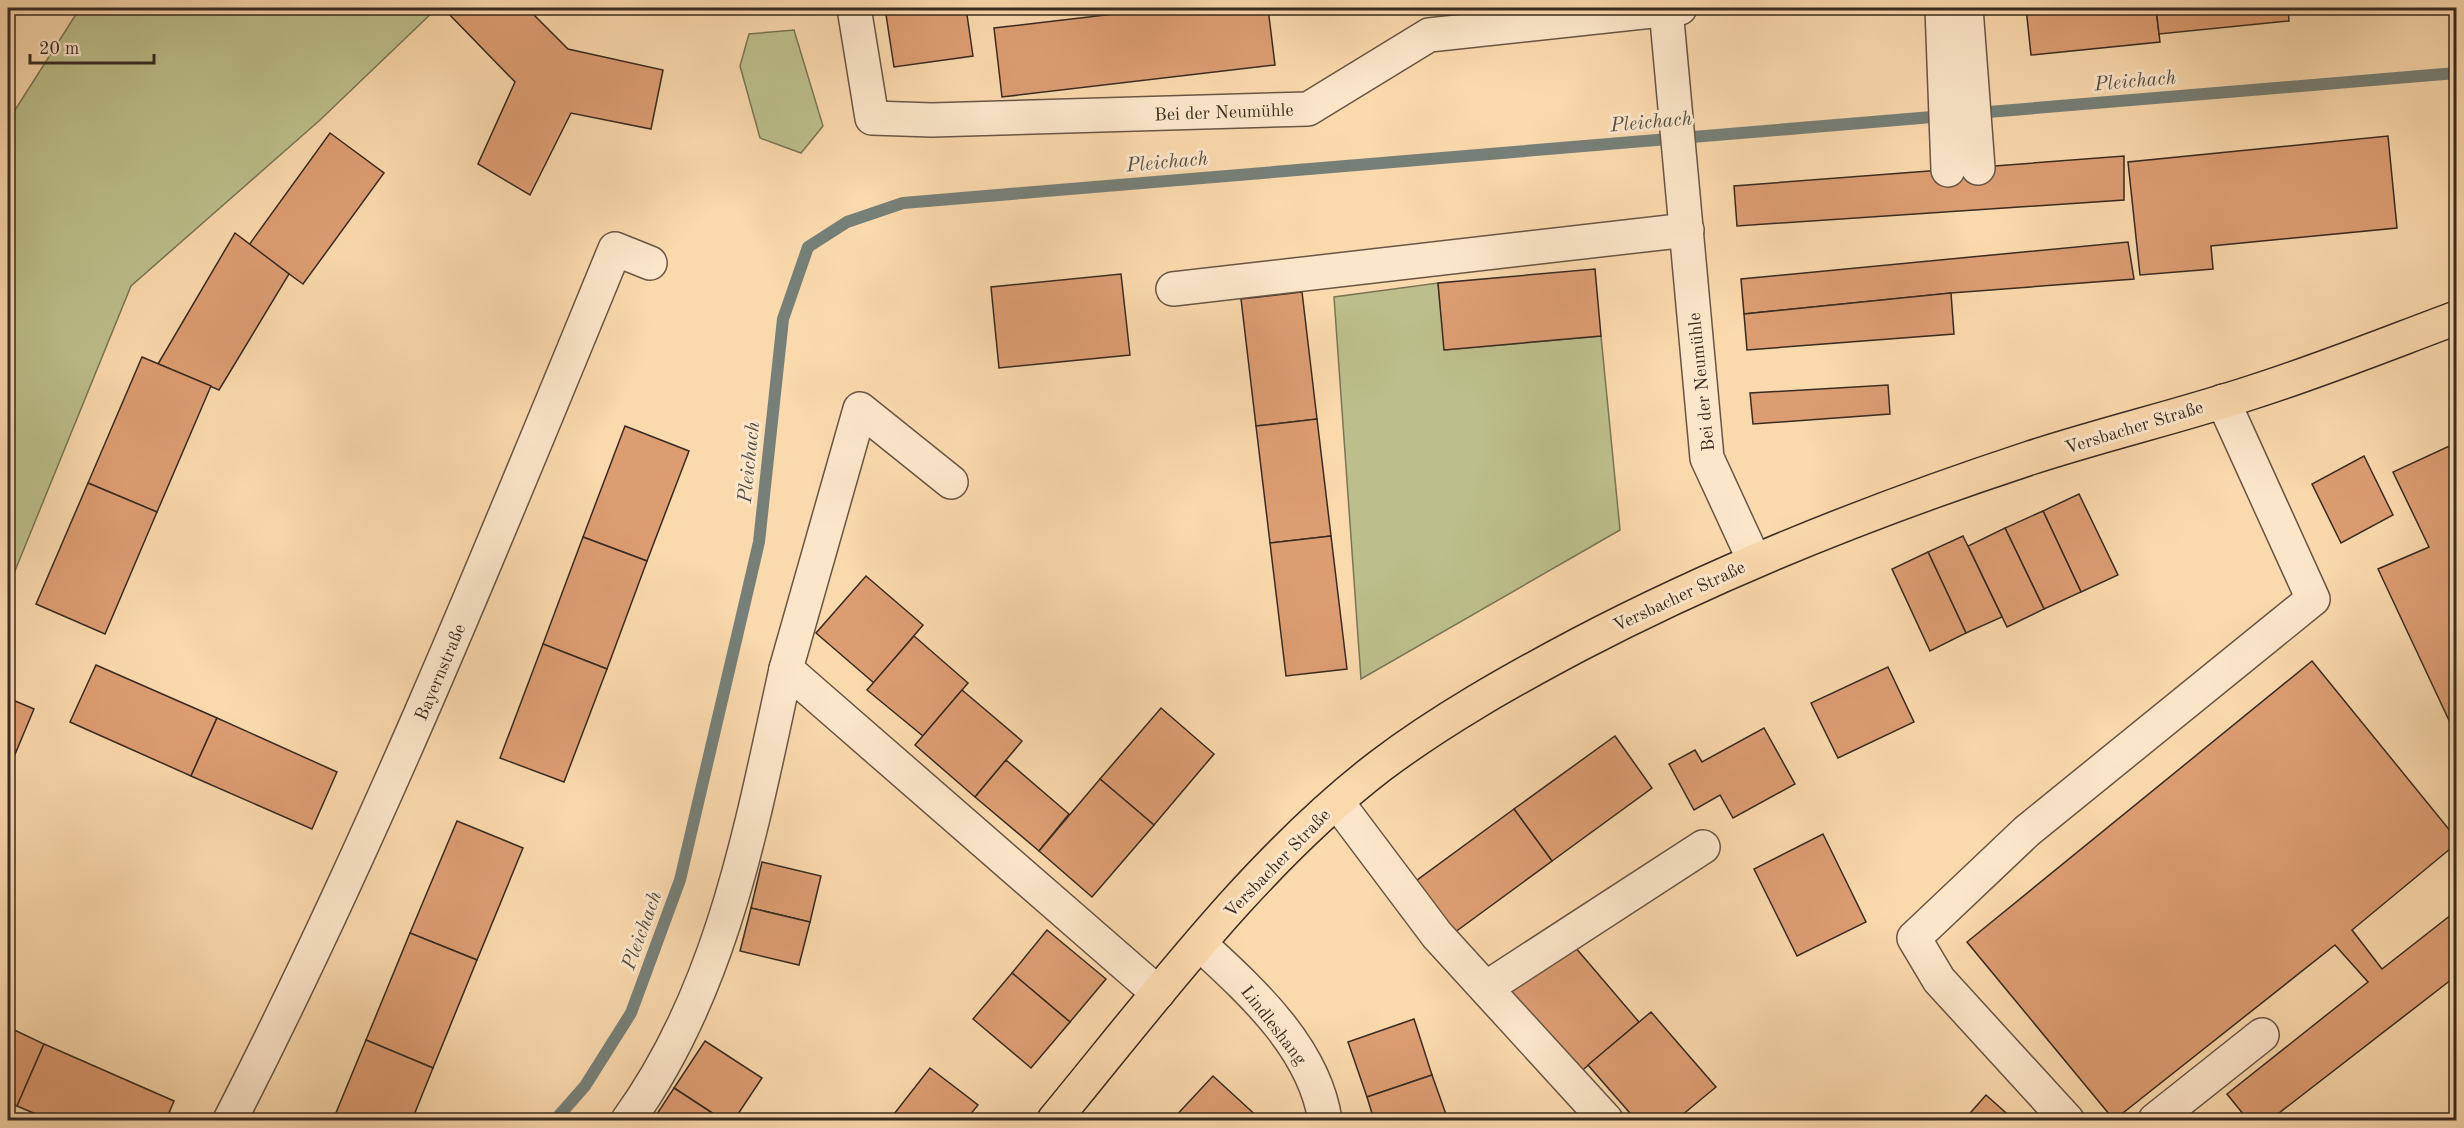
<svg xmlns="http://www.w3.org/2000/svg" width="2464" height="1128" viewBox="0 0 2464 1128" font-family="'Old Standard TT',serif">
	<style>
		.green { fill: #bcbf8b; stroke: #7a7556; stroke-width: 1.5 }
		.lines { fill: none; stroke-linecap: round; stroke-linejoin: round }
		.stream { stroke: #768078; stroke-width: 12 }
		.building { fill: #dd9d73; stroke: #382b21; stroke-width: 1.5 }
		.minor-casing { stroke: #685644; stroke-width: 36 }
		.major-casing { stroke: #382b21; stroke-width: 36 }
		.minor { stroke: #fce6ca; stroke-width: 33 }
		.major { stroke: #fad9ad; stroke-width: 33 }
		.labels { text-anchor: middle; stroke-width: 6; stroke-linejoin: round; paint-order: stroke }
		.street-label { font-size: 18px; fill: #382b21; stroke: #fce6ca }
		.water-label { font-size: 20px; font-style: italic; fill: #524e45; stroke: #fce6ca }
	</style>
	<rect width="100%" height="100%" fill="#fad9ad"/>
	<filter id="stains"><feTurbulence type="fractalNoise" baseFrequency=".00333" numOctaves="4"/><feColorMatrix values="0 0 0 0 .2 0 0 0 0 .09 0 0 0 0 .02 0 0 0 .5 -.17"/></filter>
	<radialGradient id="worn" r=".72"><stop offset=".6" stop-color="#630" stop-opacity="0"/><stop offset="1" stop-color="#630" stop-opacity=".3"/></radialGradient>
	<g class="green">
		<path d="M80,8h357l-117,112 -189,166 -123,302v-467z"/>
		<path d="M794,30l29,96 -22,27 -41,-15 -20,-72 9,-32z"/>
		<path d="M1438,283l7,67 156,-14 19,194 -259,149 -27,-382z"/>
	</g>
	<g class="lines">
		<g class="stream">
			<path d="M1976,113l480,-40"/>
			<path d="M555,1120l30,-34 46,-73 49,-133 79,-338 24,-223 25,-72 39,-25 56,-19 1041,-87"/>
		</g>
	</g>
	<g class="building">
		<path d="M449,8h78l41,41 95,21 -12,59 -80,-16 -41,82 -52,-31 37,-82 -69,-71z"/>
		<path d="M885,8h81l7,48 -79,11z"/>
		<path d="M1165,8h103l7,57 -273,32 -8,-69z"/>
		<path d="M2026,8h130l4,34 -129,13z"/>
		<path d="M2156,8h132l1,13 -130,13z"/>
		<path d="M330,133l54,40 -81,111 -54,-39z"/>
		<path d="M2388,136l9,92 -186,18 2,23 -73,6 -12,-113z"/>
		<path d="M2124,156v44l-387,26 -3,-40z"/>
		<path d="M235,233l54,41 -70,116 -61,-26z"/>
		<path d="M2128,242l6,37 -183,14 -207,21 -3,-35z"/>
		<path d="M1595,269l6,67 -157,14 -6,-67z"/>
		<path d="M1121,274l9,81 -131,13 -8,-81z"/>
		<path d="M1302,292l15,127 -61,7 -15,-127z"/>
		<path d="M1951,293l3,41 -207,16 -3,-36z"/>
		<path d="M142,357l69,29 -54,126 -69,-29z"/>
		<path d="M1888,385l2,29 -137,10 -3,-31z"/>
		<path d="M1317,419l14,117 -61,7 -14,-117z"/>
		<path d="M625,426l64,25 -42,110 -64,-24z"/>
		<path d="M2456,443v287l-2,1 -76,-162 51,-22 -36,-75z"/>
		<path d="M2364,456l29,59 -52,28 -29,-59z"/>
		<path d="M88,483l69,29 -52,122 -69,-30z"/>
		<path d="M2079,494l39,81 -37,17 -38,-81z"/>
		<path d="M2043,511l38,81 -37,17 -39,-81z"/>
		<path d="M2005,528l39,81 -37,18 -39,-81z"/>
		<path d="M1331,536l16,133 -61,7 -16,-133z"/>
		<path d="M1963,536l39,81 -36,16 -38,-81z"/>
		<path d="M583,537l64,24 -40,108 -64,-25z"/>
		<path d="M1928,552l38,81 -36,18 -38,-82z"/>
		<path d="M866,576l57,49 -49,58 -58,-50z"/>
		<path d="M914,636l54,47 -45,53 -56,-46z"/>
		<path d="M543,644l64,25 -43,113 -64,-24z"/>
		<path d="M2312,661l144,177v6l-104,86 30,39 74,-58v65l-186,144h-22l-21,-26 141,-112 -33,-37 -221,175 -147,-178z"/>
		<path d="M96,665l121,53 -26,58 -121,-54z"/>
		<path d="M1888,667l26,55 -76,36 -27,-55z"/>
		<path d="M962,690l60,51 -47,56 -60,-52z"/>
		<path d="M8,698l26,11 -26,62z"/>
		<path d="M1161,708l53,46 -60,71 -54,-46z"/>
		<path d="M217,718l120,54 -25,57 -121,-53z"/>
		<path d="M1764,728l31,56 -62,34 -13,-23 -26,15 -25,-46 26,-14 7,12z"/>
		<path d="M1615,736l37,52 -100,73 -38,-52z"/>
		<path d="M1006,760l63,54 -30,37 -64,-54z"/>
		<path d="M1100,779l54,46 -62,72 -53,-46z"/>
		<path d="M1514,809l38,52 -105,77 -38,-52z"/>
		<path d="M457,821l66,27 -46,112 -67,-27z"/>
		<path d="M1823,834l43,88 -69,34 -43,-87z"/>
		<path d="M762,862l59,14 -11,46 -59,-14z"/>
		<path d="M751,908l59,14 -11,43 -59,-14z"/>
		<path d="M1047,930l59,49 -36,43 -58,-49z"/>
		<path d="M410,933l67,27 -44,108 -67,-28z"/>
		<path d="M1569,940l70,82 -61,52 -70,-82z"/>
		<path d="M1012,973l58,49 -39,46 -58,-49z"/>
		<path d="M1651,1012l65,75 -40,33h-40l-48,-55z"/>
		<path d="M1414,1019l18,56 -65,22 -19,-55z"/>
		<path d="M8,1027l36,17 -27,62 -9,-4z"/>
		<path d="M366,1040l67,28 -21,52h-79z"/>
		<path d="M705,1041l57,37 -28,42h-11l-49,-32z"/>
		<path d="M44,1044l130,57 -8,19h-116l-33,-14z"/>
		<path d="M930,1068l48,37 -12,15h-63l-9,-6z"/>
		<path d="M1432,1075l16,45h-74l-7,-23z"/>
		<path d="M1213,1076l48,44h-89z"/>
		<path d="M674,1088l49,32h-70z"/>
		<path d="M1986,1095l28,25h-50z"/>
	</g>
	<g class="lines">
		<defs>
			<g id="minor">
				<path d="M854,8l18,110 60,2 376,-11 121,-74 251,-27"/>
				<path d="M1942,8l6,162"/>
				<path d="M1966,8l12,160"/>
				<path d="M1666,9l41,449 47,102"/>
				<path d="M1173,289l514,-59"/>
				<path d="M786,669l74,-260 91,73"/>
				<path d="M1337,802l100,133 169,185"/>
				<path d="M1200,944c52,48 114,104 125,176"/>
				<path d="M1486,988l217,-141"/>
				<path d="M230,1120c145,-283 264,-577 385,-871l35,14"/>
				<path d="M628,1120c95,-131 124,-296 158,-451l372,324"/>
				<path d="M2067,1120l-128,-140 -25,-42 113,-107 286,-232 -90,-198"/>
				<path d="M2155,1120l107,-85"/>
			</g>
			<path id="major" d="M1054,1120c99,-120 202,-259 326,-354 61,-46 130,-85 198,-121 145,-76 297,-136 452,-187 74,-24 150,-42 223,-66 69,-22 136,-49 203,-74"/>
		</defs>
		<use href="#minor" class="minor-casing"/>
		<use href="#major" class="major-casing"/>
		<use href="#minor" class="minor"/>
		<use href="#major" class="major"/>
	</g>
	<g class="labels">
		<g class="street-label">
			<text transform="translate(1224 112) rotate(-2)" y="6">Bei der Neumühle</text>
			<text transform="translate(1701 382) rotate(-96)" y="6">Bei der Neumühle</text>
			<text transform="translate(2134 427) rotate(-17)" y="6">Versbacher Straße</text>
			<text transform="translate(1679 596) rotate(-25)" y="6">Versbacher Straße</text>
			<text transform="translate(440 672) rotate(-67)" y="6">Bayernstraße</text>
			<text transform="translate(1277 863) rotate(-46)" y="6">Versbacher Straße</text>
			<text transform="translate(1274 1025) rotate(52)" y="6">Lindleshang</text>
		</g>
		<g class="water-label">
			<text transform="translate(2135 80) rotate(-5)" y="7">Pleichach</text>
			<text transform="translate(1651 121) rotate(-5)" y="7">Pleichach</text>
			<text transform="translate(1167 161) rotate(-5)" y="7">Pleichach</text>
			<text transform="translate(748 462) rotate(-84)" y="7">Pleichach</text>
			<text transform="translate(641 930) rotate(-70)" y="7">Pleichach</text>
		</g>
	</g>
	<rect width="2464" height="1128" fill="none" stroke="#fad9ad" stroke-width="30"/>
	<rect x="9" y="9" width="2446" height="1110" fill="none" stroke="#382b21" stroke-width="3"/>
	<rect x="15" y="15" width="2434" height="1098" fill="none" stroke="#382b21" stroke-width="1.5"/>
	<path d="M30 54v9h124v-9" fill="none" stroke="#382b21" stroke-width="3"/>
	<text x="39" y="54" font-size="18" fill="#382b21" stroke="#fce6ca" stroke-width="4.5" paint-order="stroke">20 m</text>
	<rect width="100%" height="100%" filter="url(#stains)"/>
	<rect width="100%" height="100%" fill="url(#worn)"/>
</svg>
